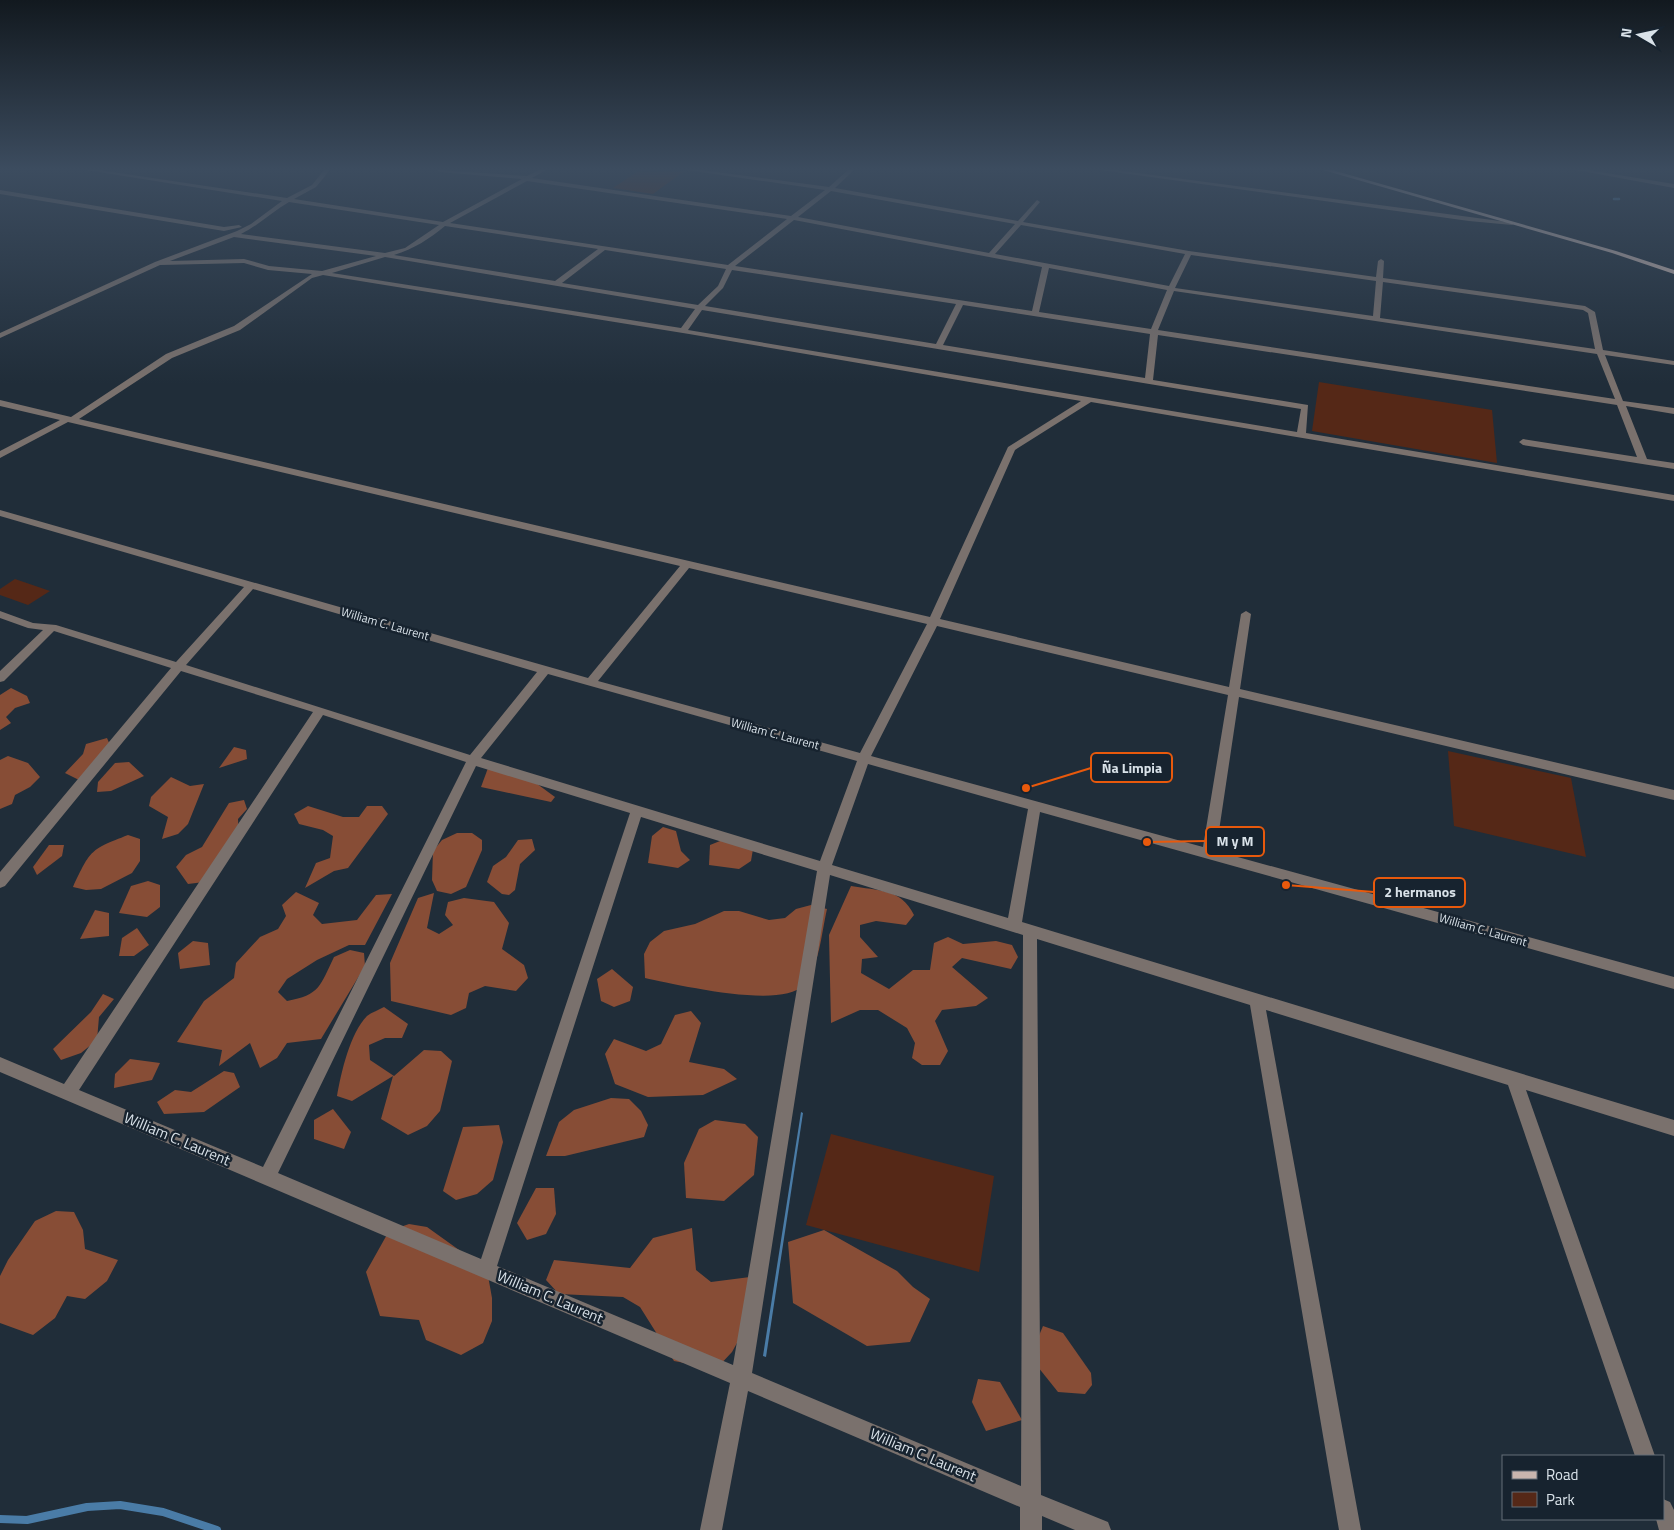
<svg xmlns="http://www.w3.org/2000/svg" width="1674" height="1530" viewBox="0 0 1674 1530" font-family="'Titillium Web',sans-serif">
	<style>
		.green { fill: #552817 }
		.forest { fill: #874d36 }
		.water { fill: #4a7ca7 }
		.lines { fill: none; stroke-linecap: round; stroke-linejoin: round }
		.stream-far1 { stroke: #4a7ca7; stroke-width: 2.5 }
		.stream { stroke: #4a7ca7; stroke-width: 8 }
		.minor { fill: #7a716d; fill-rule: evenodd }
		.major { fill: #c8b5ae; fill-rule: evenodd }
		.labels { text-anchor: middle; stroke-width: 5; stroke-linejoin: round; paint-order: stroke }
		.street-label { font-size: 12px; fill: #d9e2e9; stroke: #17232f }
		.near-street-label { font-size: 15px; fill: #d9e2e9; stroke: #17232f }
		.leader { fill: none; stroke: #e8590c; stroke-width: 2 }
		.callout-dot { fill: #e8590c; stroke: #17232f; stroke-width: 2 }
		.callout { fill: #17232f; stroke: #e8590c; stroke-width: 2 }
		.callout-label { font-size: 14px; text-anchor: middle; font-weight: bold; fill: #d9e2e9 }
	</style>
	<rect width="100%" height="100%" fill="#202d39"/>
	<g class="green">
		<path d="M640,170l43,2 -30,22 -40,-6z"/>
		<path d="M1319,382l173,28 5,53 -185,-32z"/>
		<path d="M15,579l35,12 -22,14 -28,-10v-6z"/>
		<path d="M1448,751l123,27 15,79 -132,-31z"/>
		<path d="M831,1134l163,42 -15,96 -173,-47z"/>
	</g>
	<g class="forest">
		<path d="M11,688l16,8 3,7 -15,5 -9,9 5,6 -11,7v-35z"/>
		<path d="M107,738l3,7 -27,37 -18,-9 18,-19 3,-10z"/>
		<path d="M234,747l12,3 1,9 -28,9z"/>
		<path d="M8,756l20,7 12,14 -10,10 -15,8 -3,9 -12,5v-49z"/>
		<path d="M129,762l15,14 -33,15 -14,1 1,-10 17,-19z"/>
		<path d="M488,768l30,2 37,27 -4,5 -70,-15z"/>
		<path d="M171,777l19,9 14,-2 -16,40 -10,10 -16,5 6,-22 -19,-11 2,-9z"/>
		<path d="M244,800l3,9 -9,10 1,20 -35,43 -16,2 -12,-17 10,-12 16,-8 27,-44z"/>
		<path d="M308,806l35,11h16l8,-11h15l6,8 -40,54 -14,3 -29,17 11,-25 14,-5 3,-22 -10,-6 -24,-6 -5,-10z"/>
		<path d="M663,827l13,4 5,20 9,9 -12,8 -30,-5 4,-27z"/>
		<path d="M457,833h15l10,7v10l-16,37 -15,7 -14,-3 -5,-11 1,-29 9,-11z"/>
		<path d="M128,835l12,4v22l-8,12 -31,16 -15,1 -13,-3c18,-38 17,-37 55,-52z"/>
		<path d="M532,839l3,11 -15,14 -5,26 -6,5 -7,-1 -15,-12 6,-16 13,-9 12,-17z"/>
		<path d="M725,839l28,10 -2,12 -12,8 -30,-4 1,-20z"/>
		<path d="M49,845h15l-2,11 -25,19 -4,-8z"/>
		<path d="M148,881l12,4v22l-13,10 -28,-4 12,-27z"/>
		<path d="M851,886c27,5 50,2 63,29l-8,10 -30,-4 -16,4v12l18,20 -16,2 -1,14 28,16 24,-19h17l4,-27 14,-6 15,7 33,-3 16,4 6,12 -7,12 -49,-11 -10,9 36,31 -12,8 -34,4 -7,11 13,30 -8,14h-18l-10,-7 3,-15 -8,-15 -29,-18h-18l-29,13 -2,-88z"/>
		<path d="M296,892l23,11 -6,12 9,9 35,-4 19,-25 16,-1 -27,51h-16l-32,15 -30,19 -9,13 9,9c33,-6 33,-15 47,-44l16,-7 14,3 1,13 -44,73 -34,4 -10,15 -17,10 -10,-25 -31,23 3,-16 -45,-8 27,-41 30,-23 2,-15 24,-26 18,-8 8,-13 -4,-11z"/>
		<path d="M434,893l-7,35 12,6 14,-9 -8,-10 3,-13 16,-4 30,4 15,21 -7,26 22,16 4,13 -12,13 -31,-5 -16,7 -3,15 -15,7 -60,-14 -1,-38 28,-65z"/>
		<path d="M811,905l16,4c-6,26 -7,56 -24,76 -20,25 -129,-1 -158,-7l-1,-24 6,-12 14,-11 31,-7 29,-13h15l30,9 16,-2 11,-9z"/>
		<path d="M95,910l14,3v23l-29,3z"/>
		<path d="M137,928l12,17 -15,11h-15l3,-18z"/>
		<path d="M193,941l15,2 2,22 -30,4 -2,-16z"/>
		<path d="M612,969l21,18 -3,14 -16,6 -13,-6 -4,-22z"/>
		<path d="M103,994l11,5 -15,18 -2,23 -16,13 -20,7 -8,-11 38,-37z"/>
		<path d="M384,1007l24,17 -6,14h-17l-16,7 1,15 24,16 30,-26 17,1 11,10 -12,50 -13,15 -19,9 -27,-16 12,-43 -41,25 -15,-5c4,-23 13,-63 30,-80 5,-4 12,-6 17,-9z"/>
		<path d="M691,1011l10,12 -12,39 35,7 13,10 -34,16 -55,2 -33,-13 -10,-30 9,-15 32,12 15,-7 14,-29z"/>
		<path d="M130,1059l30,4 -8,17 -38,8 1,-14z"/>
		<path d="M224,1071l10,2 6,14 -36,25 -40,2 -7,-12 18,-12 16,2z"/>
		<path d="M611,1098l18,1 12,12 7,14 -4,12 -79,19h-19l13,-34 15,-12z"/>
		<path d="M333,1109l18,23 -7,17 -30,-10v-19z"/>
		<path d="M715,1120l30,4 13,13 -4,38 -30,26 -38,-3 -2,-35 15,-34z"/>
		<path d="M499,1125l4,17 -10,38 -16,14 -21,6 -13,-9 20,-64z"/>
		<path d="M536,1188h18l2,26 -10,20 -19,6 -10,-17z"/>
		<path d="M56,1211l18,1 9,18 2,19 33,11 -11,21 -22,18 -18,-3 -12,22 -22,17 -33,-12v-47l8,-16 27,-39z"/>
		<path d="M409,1224l18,3 60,43 5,28v23l-9,22 -22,12 -35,-15 -7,-20 -39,-4 -14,-44 23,-41z"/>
		<path d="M692,1228l4,42 15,12 39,-5 -2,46 -16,29 -16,17 -42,-8 -34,-54 -17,-10 -64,-3 -13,-14 8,-20 76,8 23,-30z"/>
		<path d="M824,1230l73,41 16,16 17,12 -20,43 -43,4 -74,-43 -5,-61z"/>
		<path d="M1043,1326l20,7 28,40 1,12 -7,9 -27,-2 -28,-35z"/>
		<path d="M978,1379l22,3 22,38 -36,11 -14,-29z"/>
	</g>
	<path class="water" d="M801,1112l2,1 -37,244 -3,-1z"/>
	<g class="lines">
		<path class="stream-far1" d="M1614,199h5"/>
		<path class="stream" d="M0,1519l27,1 60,-13 33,-2 43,7 54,18"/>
		<g class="minor">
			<path d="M86,170h13l188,28 25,-13 12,-15h6l-14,17 -22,12 149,23 79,-43 -82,-7 -3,-2 90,6 12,-6h7l-14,8 259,38 34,-26 -138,-20h14l128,17 19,-17h6l-19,18 183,33 19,-21 3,2 -17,20 166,29 187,26 2,-16 3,-2 3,2 -1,17 202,28 10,6 8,38 71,11v4l-69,-10 18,46 51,7v6l-48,-8 21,53 27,4v6l-151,-24 -4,-3 4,-3 114,18 -20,-52 -459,-70 -5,45 155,25 -2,28 368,62v6l-583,-99 -76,48 -75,169 289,68 12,-73 5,-3 5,3 -11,75 434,101v10l-435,-103 -23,154 458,126v12l-634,-177 -18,110 652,198v16l-148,-46 129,366h-20l-127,-371 -242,-75 95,520h-22l-89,-525 -213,-66 4,556 67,27 3,8h-36l-33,-14v14h-22v-23l-272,-116 -26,139h-22l30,-147 -730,-311v-15l64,27 249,-372 -132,-41 -176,215 -5,2v-16l171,-204 -117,-37 -50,50 -4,1v-11l43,-41 -15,-2 -28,-10v-7l33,12 23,2 120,37 68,-75 -244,-71v-6l588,168 92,-112 -612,-144 -68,36v-7l60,-31 -60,-14v-6l71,17 95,-63 68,-28 78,-52 -44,-4 -24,-7 -84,2 -160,73v-5l155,-71 82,-31 14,-7 31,-23zM527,181l260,38 -59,46 -278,-42zM831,191l184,33 -26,29 -191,-36zM289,202l150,23 -34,23 -20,5 -144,-19c18,-9 31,-22 48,-32zM794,220l248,47 -10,44 -297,-45zM1021,225l164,29 -16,32 -174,-32zM445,226l153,23 -43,32 -161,-26c20,-6 35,-16 51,-29zM234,237l142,19 -54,15 -53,-5 -25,-7 -74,2zM605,250l121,19 -8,17 -20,19 -136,-22zM1191,255l185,26 -3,35 -198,-28zM385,257l310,52 -14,19 -349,-55zM1049,268l118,22 -16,39 -112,-17zM732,270l224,34 -20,40 -231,-38 18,-18zM323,275l366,59 392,67 -73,46 -78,170 -851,-198 93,-61 68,-28 72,-52zM1383,282l200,28 5,3 7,36 -215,-31zM1174,291l423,63 18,45 -457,-69zM963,305l187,29 -5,44 -202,-33zM702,310l599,99 -4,23 -609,-102zM689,568l238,56 -67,129 -262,-72zM253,589l284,83 -67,83 -284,-90zM937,626l291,69 -25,152 -332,-91zM548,674l309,87 -37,100 -339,-103zM323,715l143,47 -203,405 -184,-77zM868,764l160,45 -20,109 -176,-53zM476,766l154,47 -149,446 -203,-86zM641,817l176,54 -84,494 -236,-99zM830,875l193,60 -2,551 -269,-113z"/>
			<path d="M1100,170h15l400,53 -3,2 -43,-4z"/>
			<path d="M1576,170h12l86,14v4z"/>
			<path d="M0,190l224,37 15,-2 3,2 -18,4 -224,-37z"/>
			<path d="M1663,1499l7,3 4,8v20h-15l-3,-11h7z"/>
		</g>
		<path class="major" d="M1323,170h9l284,81 58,19v4l-62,-21z"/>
	</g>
	<linearGradient id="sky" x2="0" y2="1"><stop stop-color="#12191f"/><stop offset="0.44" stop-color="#3c4c5f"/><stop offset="1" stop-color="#3c4c5f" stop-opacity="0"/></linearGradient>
	<rect width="1674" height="384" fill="url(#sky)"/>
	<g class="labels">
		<g class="street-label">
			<text transform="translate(385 624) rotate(16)" y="4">William C. Laurent</text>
			<text transform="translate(775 734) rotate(15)" y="4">William C. Laurent</text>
			<text transform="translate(1483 930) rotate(16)" y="4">William C. Laurent</text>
		</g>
		<g class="near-street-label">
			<text transform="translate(177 1139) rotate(23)" y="5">William C. Laurent</text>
			<text transform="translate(550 1297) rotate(23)" y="5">William C. Laurent</text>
			<text transform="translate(923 1455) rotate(23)" y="5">William C. Laurent</text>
		</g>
	</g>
	<path class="leader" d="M1026 788L1091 768M1147 842L1206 841M1286 885L1374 892"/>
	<g class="callout-dot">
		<circle cx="1026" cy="788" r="5"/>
		<circle cx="1147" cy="842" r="5"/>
		<circle cx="1286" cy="885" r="5"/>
	</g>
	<g class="callout">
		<rect x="1091" y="753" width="81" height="29" rx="5"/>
		<rect x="1206" y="827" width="58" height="29" rx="5"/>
		<rect x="1374" y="878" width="91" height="29" rx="5"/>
	</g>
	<g class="callout-label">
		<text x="1132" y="773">Ña Limpia</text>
		<text x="1235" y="846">M y M</text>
		<text x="1420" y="897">2 hermanos</text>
	</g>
	<rect x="1502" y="1455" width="162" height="65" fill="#17232f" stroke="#656f79"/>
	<rect x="1512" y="1471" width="25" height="8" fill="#c8b5ae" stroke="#656f79"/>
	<text x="1546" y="1480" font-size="15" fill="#d9e2e9">Road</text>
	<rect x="1512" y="1492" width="25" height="15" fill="#552817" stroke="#656f79"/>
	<text x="1546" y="1505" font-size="15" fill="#d9e2e9">Park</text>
	<g transform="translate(1639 35) rotate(279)" stroke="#17232f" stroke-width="4" paint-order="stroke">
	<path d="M0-4L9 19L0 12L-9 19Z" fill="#d9e2e9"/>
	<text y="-8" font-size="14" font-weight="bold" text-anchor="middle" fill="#d9e2e9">N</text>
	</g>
</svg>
